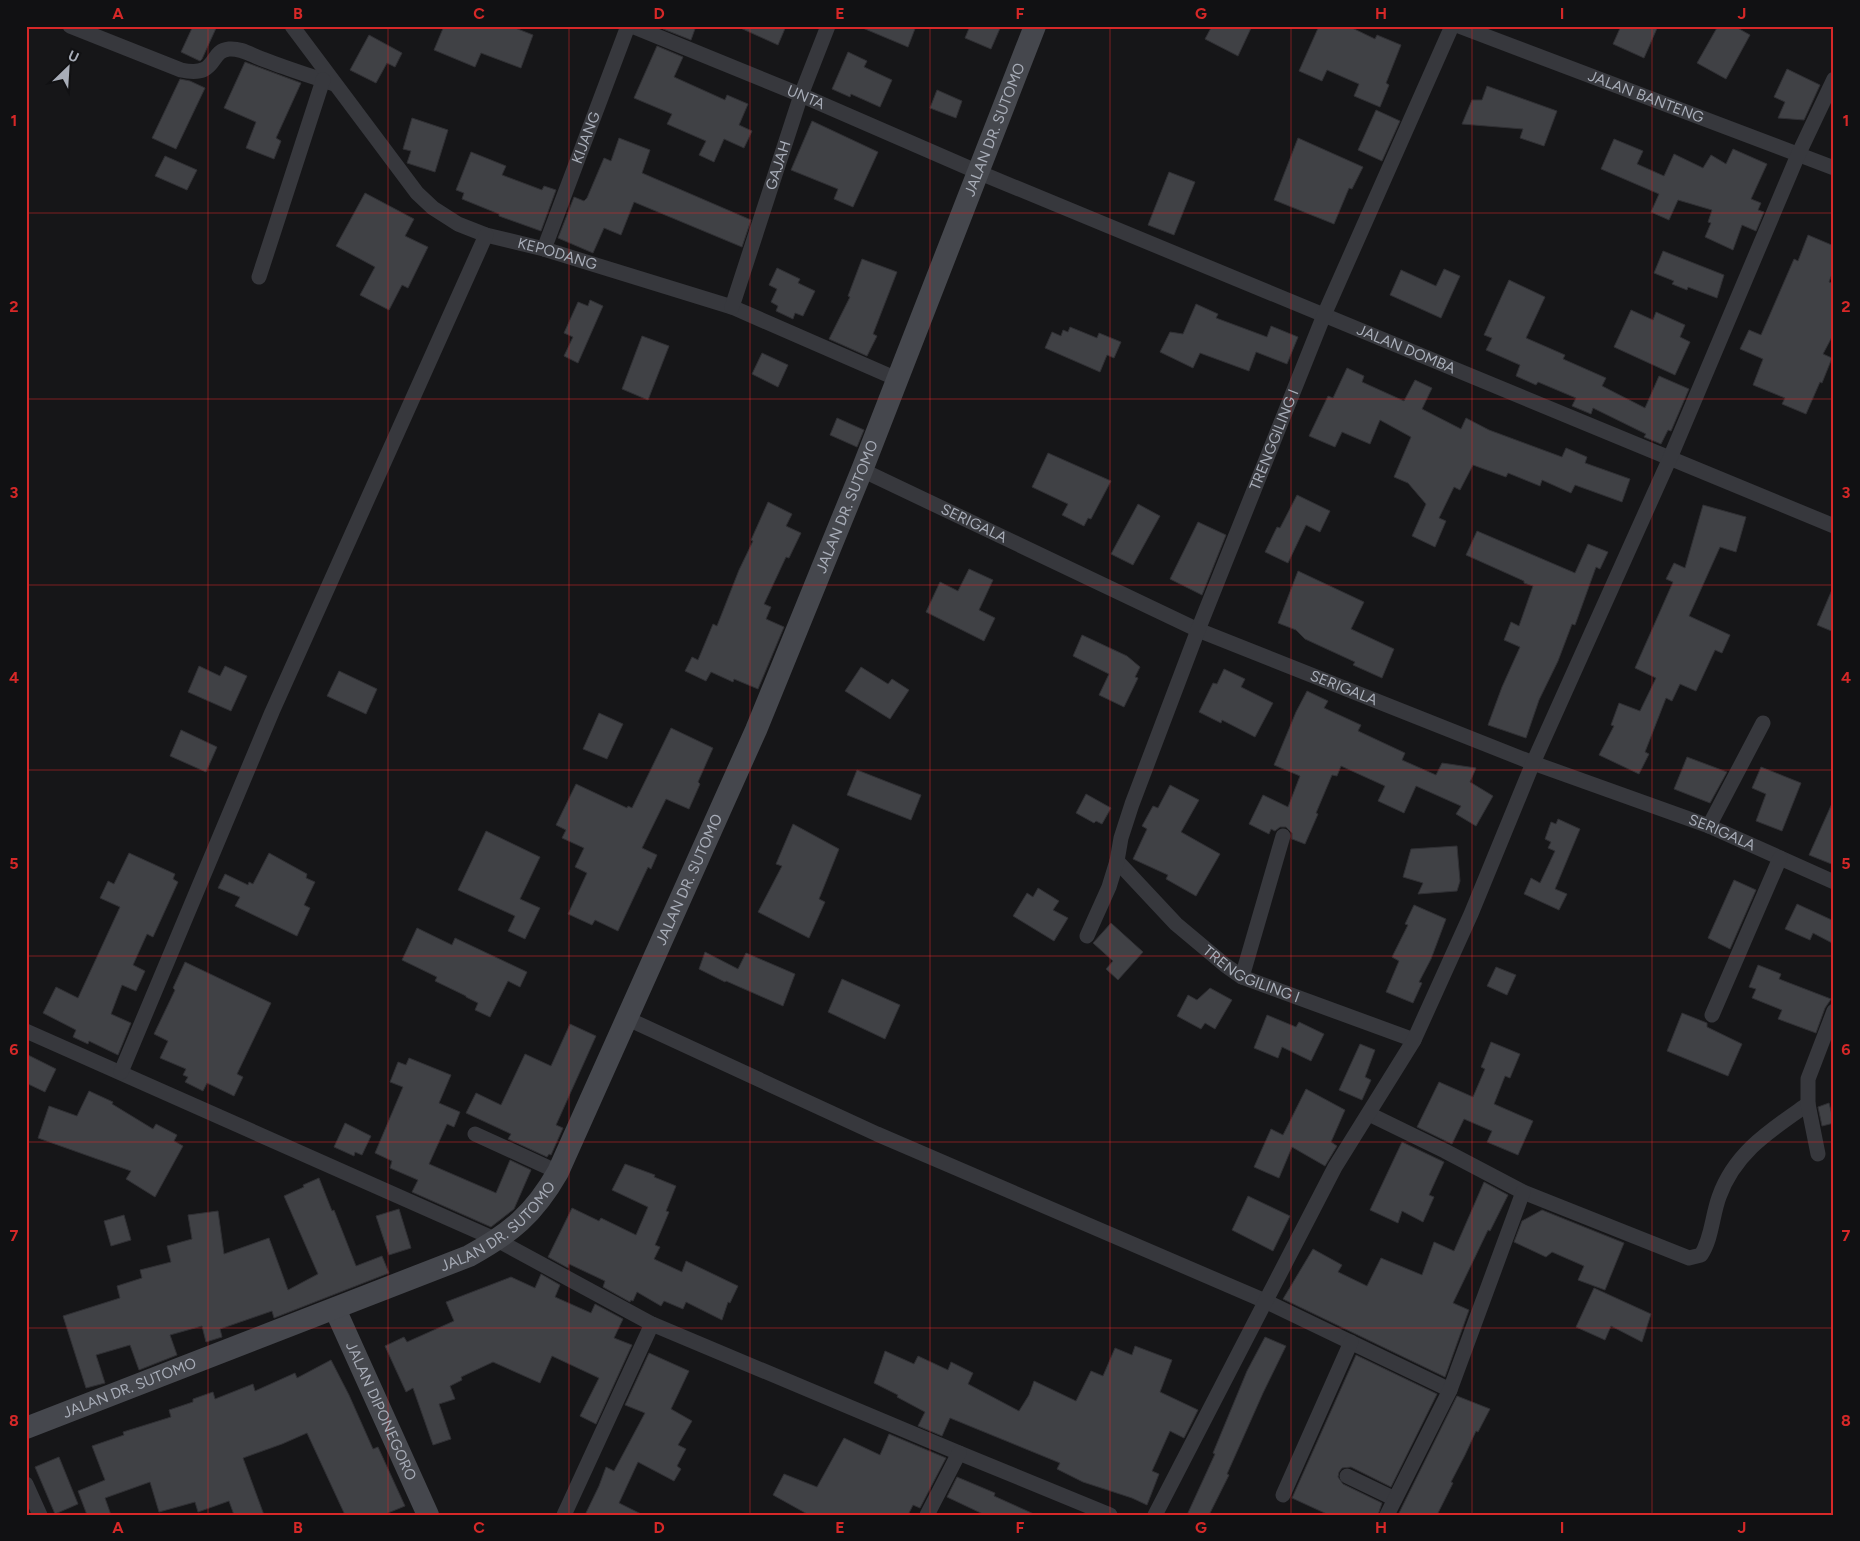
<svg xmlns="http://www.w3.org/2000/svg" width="1860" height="1541" viewBox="0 0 1860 1541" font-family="Figtree,sans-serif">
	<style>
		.building { fill: #404145; stroke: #303034 }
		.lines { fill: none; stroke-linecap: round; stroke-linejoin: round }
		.street { stroke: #37383d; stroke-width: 15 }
		.secondary { stroke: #45474d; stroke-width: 22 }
		.grid { fill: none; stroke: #d62828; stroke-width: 1; stroke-opacity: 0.55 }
		.labels { text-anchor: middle; stroke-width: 5; stroke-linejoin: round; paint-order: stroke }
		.street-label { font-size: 15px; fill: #a8adb8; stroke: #111113 }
		.neatline { fill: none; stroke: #d62828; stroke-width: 2 }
		.grid-label { font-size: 16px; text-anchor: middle; font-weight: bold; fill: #d62828 }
	</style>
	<rect width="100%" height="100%" fill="#161618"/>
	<g class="building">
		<path d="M193,26h24l-15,33 -2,2 -19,-9z"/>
		<path d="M444,26h66l23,9 -12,33 -40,-15 -6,14 -41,-17z"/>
		<path d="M664,26h32l-5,14 -28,-11z"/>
		<path d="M736,26h50l-8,19z"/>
		<path d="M858,26h58l-8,21z"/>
		<path d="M970,26h31l-10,23 -26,-11z"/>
		<path d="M1212,26h40l-14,30 -33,-17z"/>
		<path d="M1319,26h29l27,13 2,-4 24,10 -15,38 3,2 -9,22 -26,-11 5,-12 -32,-14 -5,11 -23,-10z"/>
		<path d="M1621,26h37l-14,32 -31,-14z"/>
		<path d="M1718,26h16l16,9 -24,44 -29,-16z"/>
		<path d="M369,35l33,18 -7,14 -8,-4 -11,20 -26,-13z"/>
		<path d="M657,46l26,11 -9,20 51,23 2,-5 21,9 -9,21 13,6 -8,17 -20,-9 -10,23 -15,-7 7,-14 -39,-17 5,-10 -38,-16z"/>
		<path d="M848,52l19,9 -3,6 28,13 -12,27 -29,-13 -1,3 -18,-8z"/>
		<path d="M245,62l56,21 -25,55 5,3 -7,18 -28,-11 10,-26 -32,-14z"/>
		<path d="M1787,69l33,16 -16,35 -26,-2 7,-16 -11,-5z"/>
		<path d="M180,79l10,2 15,7 -29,61 -24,-11z"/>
		<path d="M1487,86l70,25 -13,35 -24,-8 3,-9 -61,-5 10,-24h10z"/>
		<path d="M937,90l25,11 -6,17 -26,-10z"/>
		<path d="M1376,110l24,11 -18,40 -24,-11z"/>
		<path d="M412,118l36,12 -13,42 -28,-9 4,-12 -8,-2z"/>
		<path d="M812,121l66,31 -25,55 -19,-8 4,-10 -47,-19z"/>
		<path d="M619,138l31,12 -8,23 109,47 -9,27 -108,-45 -13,33 -17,-7 -11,25 -35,-15 16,-41 10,4 3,-3 17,-40 7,3z"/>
		<path d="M1298,138l65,29 -11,22 -3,-1 -15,36 -60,-24z"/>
		<path d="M1614,139l29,12 -6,13 27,12 10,-22 29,14 8,-13 15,9 7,-15 34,15 -16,35 10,4 -3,7 6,2 -8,19 -14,-6 -9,25 -28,-13 6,-14 -3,-1 4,-12 -34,-10 -9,20 -18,-8 8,-18 -58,-25z"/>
		<path d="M471,152l35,14 -4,9 40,15 2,-4 12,4 -15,41 -42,-15v-2l-37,-15 2,-6 -8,-3z"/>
		<path d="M165,156l32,14 -10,20 -32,-14z"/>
		<path d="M1169,172l26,10 -21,53 -26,-10z"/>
		<path d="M365,193l49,26 -9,17 23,11 -20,41 -6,-3 -13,25 -29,-15 15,-28 -39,-21z"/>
		<path d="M1808,235l26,11v23l-5,13 5,2v49l-11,21 9,4 -10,25 -2,-1 -14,32 -24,-10 3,-6 -32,-13 10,-26 -23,-10 9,-19 12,5 33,-76 4,2z"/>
		<path d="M1663,251l61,24 -7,23 -29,-11 -1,3 -15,-6 2,-3 -20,-8z"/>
		<path d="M862,259l35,13 -24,62 4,2 -10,20 -38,-17 21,-42 -2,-1z"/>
		<path d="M777,268l23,11 -2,4 17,8 -12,25 -8,-3 -2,6 -17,-8 2,-5 -7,-4 6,-13 -8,-4z"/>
		<path d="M1444,269l16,7 -19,42 -51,-23 11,-25 35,16z"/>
		<path d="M1509,280l36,17 -19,41 39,17 -2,4 43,19 -4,8 43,22 14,-32 30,13 -18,42 -3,-1 -7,14 -17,-7 2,-3 -53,-26 -2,6 -19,-8 4,-8 -38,-16 -2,3 -20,-9 4,-11 -34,-15 6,-12 -8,-3z"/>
		<path d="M590,300l13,6 -25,57 -14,-7 9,-19 -9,-4 14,-31 10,4z"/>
		<path d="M1196,304l22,10 -2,4 51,19 4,-11 27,11 -11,27 -31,-12 -7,19 -49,-18 -7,15 -33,-16 10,-20 13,2z"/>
		<path d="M1631,310l22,10 3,-8 29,13 -5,12 10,5 -15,33 -61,-28z"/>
		<path d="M1070,327l27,11 2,-5 22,9 -7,16 -7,-3 -7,17 -55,-24 7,-16 9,4 2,-6 5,2z"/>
		<path d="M642,336l27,10 -21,54 -26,-11z"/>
		<path d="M762,353l26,12 -10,22 -26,-13z"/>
		<path d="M1347,368l17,8 -2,6 42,19 11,-21 17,8 -10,21 39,20 5,-11 23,12 73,27 4,-9 21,9 -2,6 45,16 -8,23 -47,-17 -4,8 -29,-13 -2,6 -32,-13 -2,4 -33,-12 -13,25 -6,-3 -15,31 7,3 -11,26 -23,-11 14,-32 -18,-21 -14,-6 17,-40 -31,-17 -10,24 -28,-12 -7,15 -26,-11 19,-40 5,2z"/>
		<path d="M837,418l27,12 -7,17 -27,-12z"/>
		<path d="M1048,453l63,28 -20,38 -3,-1 -4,8 -22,-11 6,-11 -36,-17z"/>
		<path d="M1297,495l33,16 -10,21 -14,-7 -18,38 -23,-11 12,-25 3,1z"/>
		<path d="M768,502l24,12 -6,12 15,7 -12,25 -3,-1 -22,47 7,3 -5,12 18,8 -26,62 -24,-10 -1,3 -22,-10 -5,9 -21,-10 7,-14 6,3 15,-36 4,2 22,-56 14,-29 -2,-1z"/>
		<path d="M1138,504l22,12 -27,49 -22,-11z"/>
		<path d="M1703,505l43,12 -10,35 -16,-5 -31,69 41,19 -8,18 -7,-3 -19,41 -16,-7 -8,17 -6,-3 -21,54 4,2 -10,20 -40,-19 15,-29 -3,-1 8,-22 21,8 16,-33 -21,-10 38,-86 -7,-3 8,-16 11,5z"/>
		<path d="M1198,522l28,13 -24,60 -32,-16z"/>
		<path d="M1477,531l98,42 13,-29 20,8 -8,17 -4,-2 -21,58 -3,-1 -14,37 -19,39 -13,38 -38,-13 14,-38 18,-40 -16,-7 7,-18 8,4 14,-40 -9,-3v-2l-58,-26z"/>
		<path d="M969,569l24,11 -14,30 16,8 -11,23 -58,-29 14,-30 18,9z"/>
		<path d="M1298,571l66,31 -13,27 43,20 -12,29 -29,-13 2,-3 -50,-23 -9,-9 -18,-7z"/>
		<path d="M1834,585v47l-17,-7z"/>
		<path d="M1082,635l45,21 13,11 -5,10 3,1 -14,29 -25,-12 10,-21 -36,-18z"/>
		<path d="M199,666l21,10 5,-10 22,10 -16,35 -43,-19z"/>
		<path d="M861,667l27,17 4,-5 17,11 -19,29 -45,-28z"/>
		<path d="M1224,669l21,10 -4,8 32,16 -18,34 -33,-17 -1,3 -22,-11 14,-29 4,1z"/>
		<path d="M339,671l38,18 -11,25 -39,-18z"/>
		<path d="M1307,691l21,10 -4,7 37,17 -3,6 47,22 -3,7 34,15 6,-12 34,5 -6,14 23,14 -17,30 -20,-12 5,-8 -45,-20 -12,27 -26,-12 7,-15 -44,-20 -4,10 -5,-1 -16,38 2,1 -13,30 -13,-5v-6l-6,-6h-6l-5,4 -4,-2 -2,5 -20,-10 14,-29 25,12 12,-31 -26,-11 22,-53z"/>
		<path d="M599,713l24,11 -16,35 -24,-10z"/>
		<path d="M671,728l42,20 -15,34 2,2 -11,25 -23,-10 -24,49 15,7 -6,14 -3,-2 -30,64 -23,-11 -3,5 -24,-11 19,-41 -12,-6 9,-19 -22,-10 4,-8 -10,-5 20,-41 51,24 1,-2 4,2z"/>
		<path d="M181,730l36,17 -11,25 -36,-16z"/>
		<path d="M1687,757l40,15 -17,31 -36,-14z"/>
		<path d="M1761,767l40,16 -19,48 -26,-10 10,-27 -14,-6z"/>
		<path d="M857,770l64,25 -10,25 -64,-25z"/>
		<path d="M1170,785l29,15 -18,32 39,22 -24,42 -30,-17 2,-4 -35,-16 14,-30 -5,-3 11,-20 5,2z"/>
		<path d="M1086,794l25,14 -9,16 -6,-3 -2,2 -18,-10z"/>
		<path d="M1834,799v66l-25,-10z"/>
		<path d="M1558,819l22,10 -25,60 12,5 -8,16 -35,-16 7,-16 9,5 15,-32 -7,-3 3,-6 -6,-3 6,-17 5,2z"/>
		<path d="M793,824l46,25 -20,50 6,3 -16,36 -51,-26 24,-46 -6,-2z"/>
		<path d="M486,831l54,26 -20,42 20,9 -15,31 -17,-8 7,-15 -57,-26z"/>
		<path d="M1457,846l3,35 -3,10 -39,3 5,-11 -20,-6 8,-28z"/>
		<path d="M129,853l46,21 -2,5 5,3 -25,55 -6,-3 -14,31 12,6 -9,20 -14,-6 -11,29 20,9 -13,32 -29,-14 -1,3 -15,-7 3,-7 -33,-17 13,-26 22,11 42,-91 -20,-9 8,-17 6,3z"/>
		<path d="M269,853l38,21 -1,4 9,4 -11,23 6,3 -13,28 -62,-30 5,-9 -22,-9 7,-14 23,11 1,-3 4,2z"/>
		<path d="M1734,880l22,10 -26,59 -22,-11z"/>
		<path d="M1038,888l21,13 -6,9 15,8 -14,23 -41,-25 14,-23 6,4z"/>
		<path d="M1797,904l37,17v23l-21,-11 -3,7 -25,-11z"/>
		<path d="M1414,905l32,14 -15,40 -12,23 3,1 -9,20 -27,-11 13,-31 -7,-4 16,-32 -3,-1z"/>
		<path d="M1111,923l32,29 -25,28 -12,-11 7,-8 -20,-18z"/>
		<path d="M417,928l35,17 3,-7 72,34 -7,15 -12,-6 -18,36 -15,-7 3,-7 -12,-6v-1l-31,-15 2,-4 -35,-17z"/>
		<path d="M705,952l33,17 8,-16 49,21 -12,32 -57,-25 -1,1 -26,-13z"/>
		<path d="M185,962l86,41 -34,71 6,3 -9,19 -27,-13 -4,8 -18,-9 3,-5 -5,-2 3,-6 -26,-11 8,-17 -14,-7 21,-44 -2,-2z"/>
		<path d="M1758,965l23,9 -2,5 52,20 -6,9 -9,25 -38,-14 4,-9 -30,-12 4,-9 -7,-2z"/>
		<path d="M1496,967l20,8 -9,20 -20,-9z"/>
		<path d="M842,979l58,26 -15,34 -57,-27z"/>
		<path d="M1210,988l22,12 -17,29 -10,-6 -4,6 -24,-13 11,-21 9,5z"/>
		<path d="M1682,1013l25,10v4l35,17 -14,32 -61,-25z"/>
		<path d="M1267,1015l29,12 3,-5 25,12 -13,27 -29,-14 -4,11 -24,-10z"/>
		<path d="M570,1024l26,12 -40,89 7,3 -12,27 -2,-1 -2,3 -39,-18 3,-5 -45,-21 10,-20 25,12 24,-51 26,12z"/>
		<path d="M1491,1042l29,12 -10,24 -5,-2 -11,28 39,17 -15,34 -31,-13 5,-11 -28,-12 -12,25 -35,-17 22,-45 34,15 12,-28 -4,-2z"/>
		<path d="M1360,1044l15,6 -10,27 6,3 -9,20 -23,-10z"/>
		<path d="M26,1054l30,15 -11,23 -19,-9z"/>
		<path d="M409,1058l42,17 -12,28 21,9 -6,15 -7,-3 -18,40 67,29 14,-33 21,10 -17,39 -23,18 -79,-35 6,-12 -28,-12 2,-7 -17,-8 28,-66 -13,-5 8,-20 8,3z"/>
		<path d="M1306,1089l39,21 -14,32 6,4 -12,20 -33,-19 -13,31 -25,-11 17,-38 12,6z"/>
		<path d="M89,1091l24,11 -1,2 41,25 3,-5 21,11 -3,6 9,5 -28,51 -29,-18 5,-8 -93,-33 11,-32 28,10z"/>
		<path d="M1829,1103l5,20 -12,3 -4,-19z"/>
		<path d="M345,1123l26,13 -9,19 -7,-3 -1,4 -20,-9z"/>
		<path d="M1402,1142l42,20 -15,33 5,2 -11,25 -21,-11 -4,12 -28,-13z"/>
		<path d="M625,1164l30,11 -1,2 22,9 -10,25 3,1 -14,33 5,2 -6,12 28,13 4,-11 52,25 -8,17 -2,-1 -6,18 -36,-18 -3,7 -19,-8 -3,5 -24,-14 -4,9 -2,-1 -1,2 -27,-15 2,-6 -36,-17 -1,4 -20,-11 24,-49 27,13 2,-3 35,17 12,-28 -36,-17z"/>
		<path d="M319,1178l13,33 2,-1 22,56 26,-10 7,17 -115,45 -2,-7 -52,18 2,8 -16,5 -4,-16 -32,9 7,20 -38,15 -9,-25 -34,10 9,28 -19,5 -23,-72 57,-18 -3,-12 25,-8 -2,-8 31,-8 -4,-16 25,-7 -4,-24 30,-4 6,43 45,-16 19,52 30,-16 -34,-78 20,-9 -1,-2z"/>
		<path d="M1484,1182l24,13 -18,36 -2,-1 -35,73 16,7 -24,67 -162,-78 30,-50 29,16 -4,7 29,14 14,-28 41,17 12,-33 20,9z"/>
		<path d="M1248,1196l42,20 -17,35 -41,-21z"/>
		<path d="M399,1209l12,39 -22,7 -13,-39z"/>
		<path d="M1542,1210l82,33 -19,47 -27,-10 6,-14 -32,-14 -6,5 -32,-15 8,-21z"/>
		<path d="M124,1215l7,25 -20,6 -7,-25z"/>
		<path d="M541,1274l19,11 -5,12 36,16 4,-9 28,15 -9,19 18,7 -36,79 -16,-8 19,-38 -47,-22 -12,27 -47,-21 -32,15 1,3 -12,6 5,13 -16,5 12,35 -18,6 -20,-57 -7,4 -21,-46 19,-9 3,5 47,-21 -8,-19 65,-25 24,11z"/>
		<path d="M1594,1288l57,26 -9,28 -31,-16 -6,14 -29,-13z"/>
		<path d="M1265,1337l21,9 -23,47 -36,81 2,1 -20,40h-22l28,-61 -2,-1 34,-82z"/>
		<path d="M1135,1346l37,14 -12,32 38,18 -14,28 -14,-7 -18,40 7,3 -12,31 -15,-7 -49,-16 -26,-13 3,-6 -110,-45 -8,18 -24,-10 7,-14 -28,-15 1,-2 -24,-12 11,-32 29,13 4,-8 30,14 3,-8 22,11 -5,11 51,27 10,-16 5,-14 42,20 15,-30 12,5 12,-28 17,7z"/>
		<path d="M649,1353l40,18 -18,38 21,12 -14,24 8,4 -9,17 4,3 -7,12 -36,-19 -19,41 24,12h-58l14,-29 7,-19 8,4 31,-58 -20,-8z"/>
		<path d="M1356,1355l81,39 -46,93 -40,-20 -9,1 -3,4 -1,5 5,7 39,19 -4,12h-49l-37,-17z"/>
		<path d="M331,1360l18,35 24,54 5,-2 27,59 -22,9h-38l-38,-82 -25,11 -39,14 21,57h-30l-5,-14 -31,11 -3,-10 -36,10 -9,-30 -45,16 6,17h-24l-9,-24 27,-11 -13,-34 32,-11 -1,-3 48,-15 -2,-7 24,-8v-3l20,-7 2,7 38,-15 2,7 40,-18 2,5z"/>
		<path d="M1457,1396l33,13 -12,23 -2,-1 -11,24 -14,27 2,1 -16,32h-39z"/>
		<path d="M889,1434l57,24 -26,50 -7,-3 -5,10h-99l-36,-20 11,-21 33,13 27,-49 36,17z"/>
		<path d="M59,1457l19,47 -23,10 -20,-47z"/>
		<path d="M957,1477l38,16 -1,3 42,19h-51l-38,-18z"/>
	</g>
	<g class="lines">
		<g class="street">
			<path d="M70,26l111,44c38,8 27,-19 48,-21 14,-1 23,7 36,11 23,9 46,16 69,24"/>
			<path id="s1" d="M292,26l125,167 16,15 25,16 28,11 58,14 188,58 165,72"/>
			<path id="s2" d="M632,26l169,69 177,77 856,354"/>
			<path id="s3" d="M1459,26l375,142"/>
			<path id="s4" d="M544,249l84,-223"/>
			<path d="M259,277l64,-197"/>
			<path id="s5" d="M732,307l69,-212 27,-69"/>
			<path id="s6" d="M862,470l336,160 335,133 176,63 125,56"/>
			<path d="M1709,826l54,-103"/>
			<path id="s7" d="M1117,861l59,63 49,41 17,12 172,63"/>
			<path id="s8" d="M1087,936l22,-49 8,-26 4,-23 11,-34 66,-174 126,-315 128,-289"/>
			<path d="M1242,977l41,-141"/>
			<path d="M1712,1015l68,-157"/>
			<path d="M628,1019l249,115 388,167 185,89"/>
			<path d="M26,1031l471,209 155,84 307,129 151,62"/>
			<path d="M121,1072l151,-360 214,-477"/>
			<path d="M1369,1114l76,37 78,41 166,66 12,-3c11,-17 11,-39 18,-58 16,-45 52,-67 89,-93"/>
			<path d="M475,1134l83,38"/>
			<path d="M1818,1154l-10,-50v-25l26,-68"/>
			<path d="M1347,1476l48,23"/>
			<path d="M26,1484l14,31"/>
			<path d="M1283,1495l68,-153"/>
			<path d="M564,1515l88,-191"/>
			<path d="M927,1515l32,-62"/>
			<path d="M1155,1515l180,-348 79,-127 57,-126 62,-151 137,-305 128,-303 36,-76"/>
			<path d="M1387,1515l63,-125 73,-198"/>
		</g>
		<g class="secondary">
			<path id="s9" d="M335,1309l93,206"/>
			<path id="s10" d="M26,1428l443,-172c42,-23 65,-42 89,-84l198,-442 106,-260 173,-444"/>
		</g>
	</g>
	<path class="grid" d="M208,26v1489M388,26v1489M569,26v1489M750,26v1489M930,26v1489M1110,26v1489M1291,26v1489M1472,26v1489M1652,26v1489M26,213h1808M26,399h1808M26,585h1808M26,770h1808M26,956h1808M26,1142h1808M26,1328h1808"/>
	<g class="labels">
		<g class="street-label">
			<text dy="5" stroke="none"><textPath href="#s2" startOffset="188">UNTA</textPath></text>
			<text dy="5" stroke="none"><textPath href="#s3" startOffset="200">JALAN BANTENG</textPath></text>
			<text dy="5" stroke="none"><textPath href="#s10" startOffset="1730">JALAN DR. SUTOMO</textPath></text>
			<text dy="5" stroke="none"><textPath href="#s4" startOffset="119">KIJANG</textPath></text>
			<text dy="5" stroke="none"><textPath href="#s5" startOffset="149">GAJAH</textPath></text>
			<text dy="5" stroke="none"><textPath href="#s1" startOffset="364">KEPODANG</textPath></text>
			<text dy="5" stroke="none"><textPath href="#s2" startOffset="839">JALAN DOMBA</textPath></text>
			<text dy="5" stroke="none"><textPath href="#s8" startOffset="531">TRENGGILING I</textPath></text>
			<text dy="5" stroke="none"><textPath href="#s10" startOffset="1325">JALAN DR. SUTOMO</textPath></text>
			<text dy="5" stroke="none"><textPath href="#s6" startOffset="124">SERIGALA</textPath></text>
			<text dy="5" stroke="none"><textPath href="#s6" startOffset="529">SERIGALA</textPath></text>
			<text dy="5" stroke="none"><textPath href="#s6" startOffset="934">SERIGALA</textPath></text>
			<text dy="5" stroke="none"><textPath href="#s10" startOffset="920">JALAN DR. SUTOMO</textPath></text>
			<text dy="5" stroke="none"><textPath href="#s7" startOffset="178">TRENGGILING I</textPath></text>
			<text dy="5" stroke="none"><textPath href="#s10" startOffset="516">JALAN DR. SUTOMO</textPath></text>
			<text dy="5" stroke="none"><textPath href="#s10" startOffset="111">JALAN DR. SUTOMO</textPath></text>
			<text dy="5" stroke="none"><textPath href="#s9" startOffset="112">JALAN DIPONEGORO</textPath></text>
		</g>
	</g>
	<rect width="1860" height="1541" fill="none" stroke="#111113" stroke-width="55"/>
	<g transform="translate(68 68) rotate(25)" stroke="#111113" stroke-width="4" paint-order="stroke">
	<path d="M0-4L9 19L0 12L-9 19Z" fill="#a8adb8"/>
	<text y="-8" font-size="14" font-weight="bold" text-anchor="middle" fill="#a8adb8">U</text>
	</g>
	<rect x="28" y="28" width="1804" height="1486" class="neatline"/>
	<g class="grid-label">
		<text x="118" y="19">A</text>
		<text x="298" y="19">B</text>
		<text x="479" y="19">C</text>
		<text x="659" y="19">D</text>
		<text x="840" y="19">E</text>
		<text x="1020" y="19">F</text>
		<text x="1201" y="19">G</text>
		<text x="1381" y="19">H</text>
		<text x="1562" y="19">I</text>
		<text x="1742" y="19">J</text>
		<text x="14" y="126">1</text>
		<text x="1846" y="126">1</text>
		<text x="14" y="312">2</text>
		<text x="1846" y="312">2</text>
		<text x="14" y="498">3</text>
		<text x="1846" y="498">3</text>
		<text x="14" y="683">4</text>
		<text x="1846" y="683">4</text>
		<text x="14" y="869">5</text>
		<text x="1846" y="869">5</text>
		<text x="14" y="1055">6</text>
		<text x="1846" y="1055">6</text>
		<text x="14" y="1241">7</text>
		<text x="1846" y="1241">7</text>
		<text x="14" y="1426">8</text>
		<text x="1846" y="1426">8</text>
		<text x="118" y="1533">A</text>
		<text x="298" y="1533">B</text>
		<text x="479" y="1533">C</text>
		<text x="659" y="1533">D</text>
		<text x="840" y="1533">E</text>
		<text x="1020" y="1533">F</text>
		<text x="1201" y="1533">G</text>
		<text x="1381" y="1533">H</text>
		<text x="1562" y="1533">I</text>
		<text x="1742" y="1533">J</text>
	</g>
</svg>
